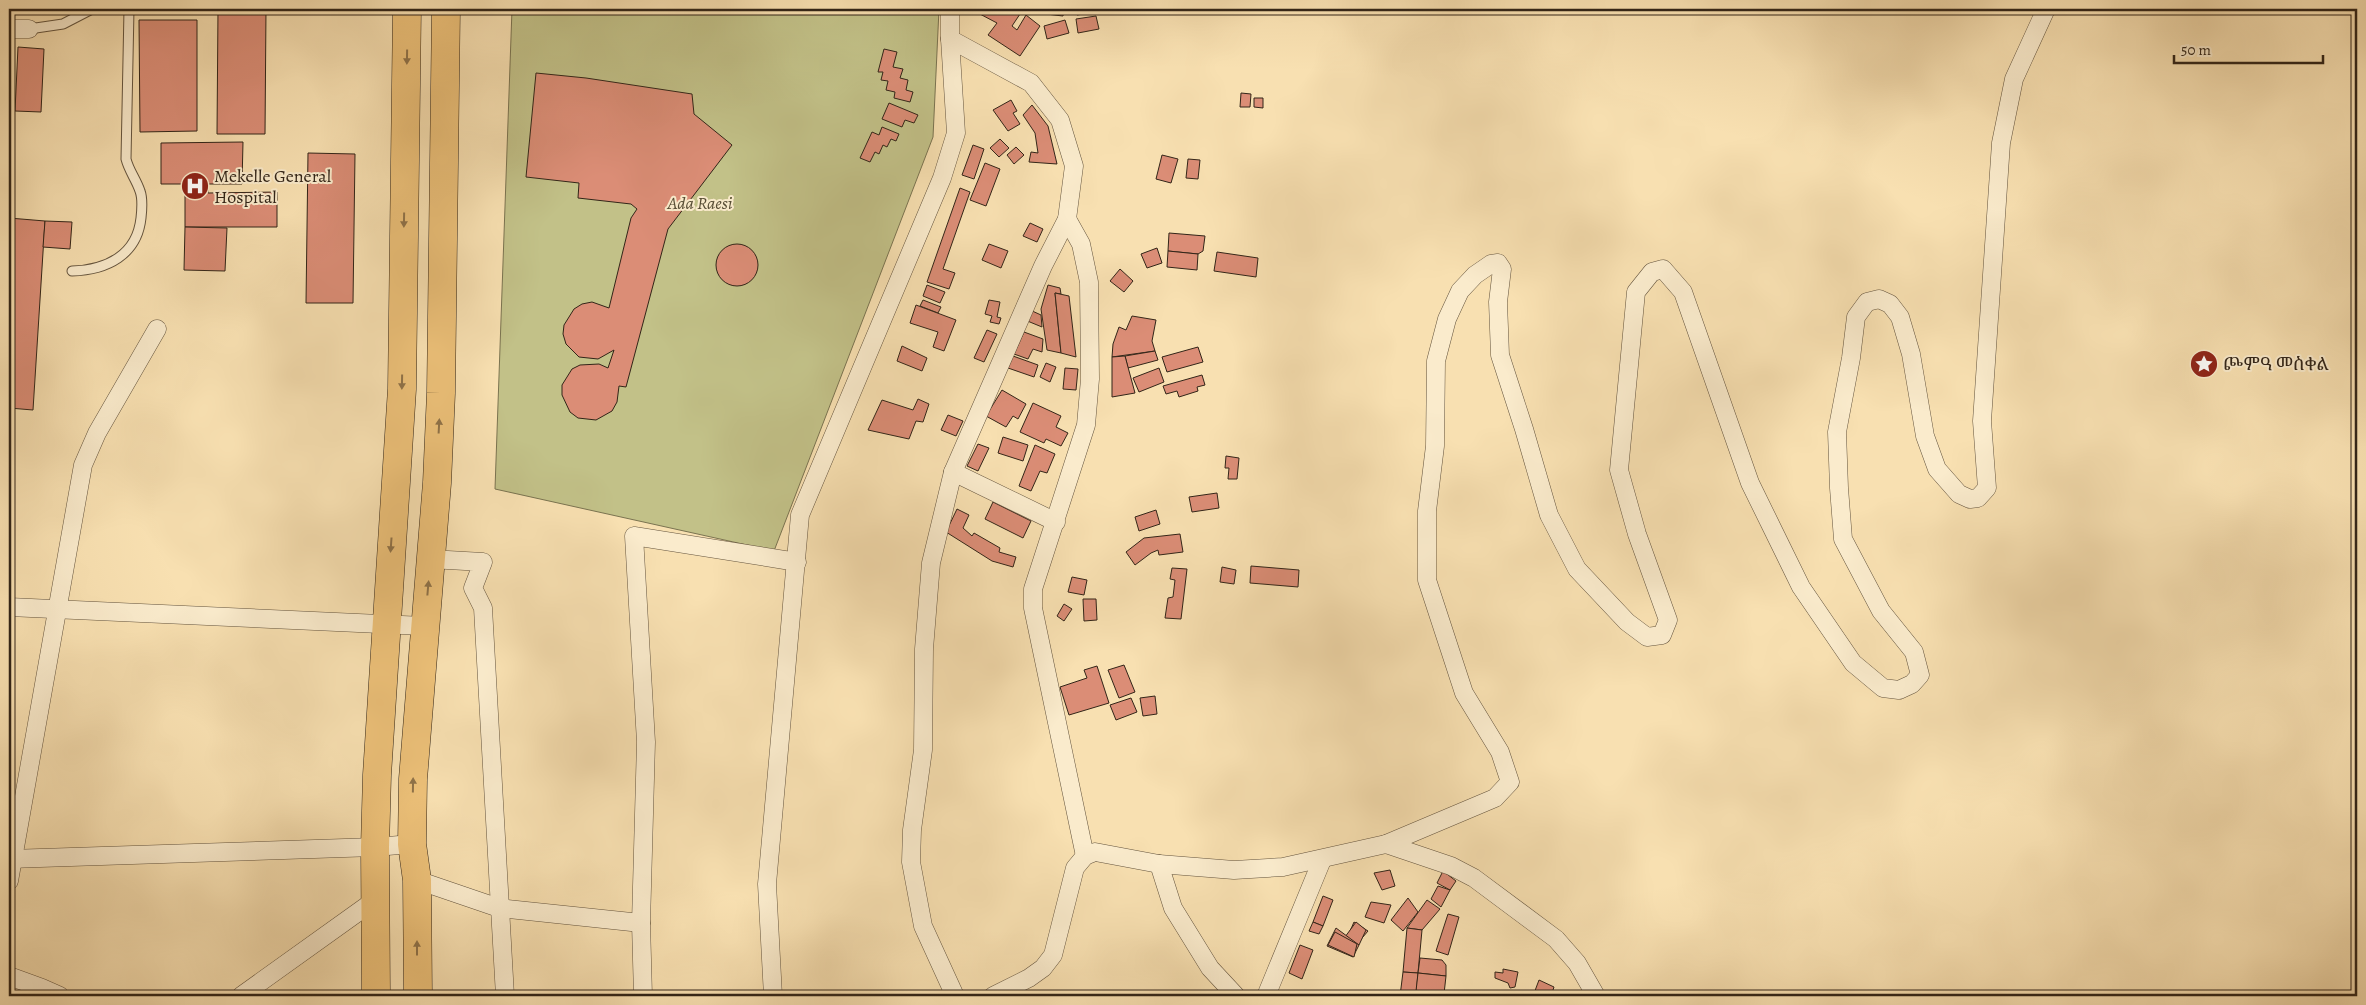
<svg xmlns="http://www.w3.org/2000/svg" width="2366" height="1005" viewBox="0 0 2366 1005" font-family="Alegreya,'Noto Serif Ethiopic',serif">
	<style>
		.green { fill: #c2c188; stroke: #7a7350 }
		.building { fill: #db8d76; stroke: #322518 }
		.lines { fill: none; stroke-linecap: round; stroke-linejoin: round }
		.lane-casing { stroke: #64543e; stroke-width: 11 }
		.street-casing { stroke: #64543e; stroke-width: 19 }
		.primary-casing { stroke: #322518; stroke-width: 29 }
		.lane { stroke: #faebcc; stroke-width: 9 }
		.street { stroke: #faebcc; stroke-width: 18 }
		.primary { stroke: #ecc078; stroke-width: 28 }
		.oneway { fill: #8f7248 }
		.labels { text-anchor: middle; stroke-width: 4; stroke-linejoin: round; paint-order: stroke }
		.poi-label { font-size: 18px; fill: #322518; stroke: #faebcc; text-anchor: start }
		.park-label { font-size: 18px; font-style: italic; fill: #564c34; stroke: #faebcc }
	</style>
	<rect width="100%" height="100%" fill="#f8e0b1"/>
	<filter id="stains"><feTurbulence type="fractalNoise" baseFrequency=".004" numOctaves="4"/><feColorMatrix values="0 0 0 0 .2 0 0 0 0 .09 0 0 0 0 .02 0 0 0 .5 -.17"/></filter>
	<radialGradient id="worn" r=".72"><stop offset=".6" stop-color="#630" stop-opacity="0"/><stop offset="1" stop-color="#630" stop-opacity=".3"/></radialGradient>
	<path class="green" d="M512,9h427l-6,128 -159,414 -279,-62z"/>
	<g class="building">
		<path d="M218,9h48l-1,125h-48z"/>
		<path d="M979,9h38l5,2 -10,15 5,4 9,-15 14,11 -20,30 -32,-21 9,-12 -19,-10z"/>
		<path d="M1047,9h17l-1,7 -17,-2z"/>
		<path d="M1076,9h18l1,3 -18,3z"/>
		<path d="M1096,16l3,13 -21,4 -2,-14z"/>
		<path d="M139,20h58v111l-57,1z"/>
		<path d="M1065,20l4,13 -22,6 -3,-13z"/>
		<path d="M18,47l26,2 -3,63 -26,-1z"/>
		<path d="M884,49l13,3 -4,15 10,2 -3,9 8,2 -2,10 7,2 -3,10 -16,-4 1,-6 -9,-2 2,-9 -7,-1 2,-8h-5z"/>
		<path d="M536,73l50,5 106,16 2,20 38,31 -64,84 -42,158 -7,-1 -2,16 -5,9 -16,9 -18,-2 -8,-6 -8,-17v-10l10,-16 8,-4 19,-1 9,4 6,-18 -16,9 -19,-2 -13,-13 -3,-10 1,-9 10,-16 8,-5 10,-2 17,6 22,-90 6,-9 -6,-5 -53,-6 1,-15 -53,-6z"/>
		<path d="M1241,93l10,1 -1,13h-10z"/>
		<path d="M1254,98h9v10l-9,-1z"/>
		<path d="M1011,100l6,11 -4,2 7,11 -12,7 -15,-21z"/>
		<path d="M889,103l29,12 -4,8 -9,-3 -3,7 -20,-8z"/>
		<path d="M1032,105l16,21 9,38 -28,-2 2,-10 7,1 -3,-20 -12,-18z"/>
		<path d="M882,127l17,7 -3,7 -5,-2 -4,8 -4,-2 -4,9 -4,-2 -5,10 -10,-4 12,-26 7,3z"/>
		<path d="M1000,139l9,9 -10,9 -9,-9z"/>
		<path d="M243,142l-1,42h-81v-41z"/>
		<path d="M973,145l11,4 -10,30 -12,-4z"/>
		<path d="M1016,147l8,8 -10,9 -7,-9z"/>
		<path d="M308,153l47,1 -2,149h-47z"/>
		<path d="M1162,155l16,4 -7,24 -15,-4z"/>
		<path d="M1188,159l12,1 -2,19 -12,-1z"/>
		<path d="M985,163l15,6 -14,37 -16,-6z"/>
		<path d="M185,184h23v9l69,-1v35h-92z"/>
		<path d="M960,188l10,4 -27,77 12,4 -6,16 -22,-7z"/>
		<path d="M9,218l36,3 -12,189 -24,-2z"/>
		<path d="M45,221l27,1 -2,27 -27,-2z"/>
		<path d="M1030,223l13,6 -6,13 -14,-6z"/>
		<path d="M185,227l42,1 -2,43 -41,-1z"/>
		<path d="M1169,233l36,3 -2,15 -5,3 -30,-3z"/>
		<path d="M989,244l19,7 -7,17 -19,-8z"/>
		<circle cx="737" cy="265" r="21"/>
		<path d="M1157,248l5,15 -15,5 -6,-14z"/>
		<path d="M1168,251l30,3 -1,16 -30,-3z"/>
		<path d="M1217,252l41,6 -2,19 -42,-6z"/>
		<path d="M1120,269l13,12 -9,11 -14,-11z"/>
		<path d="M927,285l18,7 -5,11 -17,-7z"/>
		<path d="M1048,285l12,3 1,6 -6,-1 6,60 -14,-3 -6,-41z"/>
		<path d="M1055,293l14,3 7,61 -15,-4z"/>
		<path d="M923,300l18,7 -3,6 -18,-7z"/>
		<path d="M989,300l11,2 -3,15 4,1 -2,6 -9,-2 2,-6 -7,-2z"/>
		<path d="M916,305l40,15 -12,31 -11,-4 5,-15 -28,-9z"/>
		<path d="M1030,310l11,5 1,12 -17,-7z"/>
		<path d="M1132,316l24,4 -4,21 3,10 -43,6 1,-13 6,-17 7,3z"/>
		<path d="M987,330l10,4 -13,28 -10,-4z"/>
		<path d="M1024,332l19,7 -1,13 -9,-3 -5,10 -14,-5z"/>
		<path d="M902,346l25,12 -5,13 -25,-10z"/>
		<path d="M1198,347l5,15 -36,10 -5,-15z"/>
		<path d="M1155,351l3,9 -30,8 -3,-12z"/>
		<path d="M1013,356l25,9 -4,12 -26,-9z"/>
		<path d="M1125,356l10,37 -23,4v-40z"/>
		<path d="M1046,363l10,4 -6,15 -10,-5z"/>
		<path d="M1065,368l13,1 -2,21 -13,-1z"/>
		<path d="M1159,368l5,14 -25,10 -6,-14z"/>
		<path d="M1202,375l3,10 -8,2 1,4 -19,6 -2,-6 -11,3 -3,-8z"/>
		<path d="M1002,390l24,14 -8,15 -5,-3 -7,11 -20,-11z"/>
		<path d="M918,399l11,5 -6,18 -7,-1 -7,18 -41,-9 14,-30 31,10z"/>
		<path d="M1033,403l28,13 -5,11 12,6 -7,13 -15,-7 -2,4 -24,-11z"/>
		<path d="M948,415l15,6 -7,15 -15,-6z"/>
		<path d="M1003,437l25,8 -5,16 -25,-8z"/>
		<path d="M978,444l11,4 -11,23 -11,-5z"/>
		<path d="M1035,445l20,9 -8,19 -7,-2 -9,20 -12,-5z"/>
		<path d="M1226,456l13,2 -2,21h-9l1,-11h-4z"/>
		<path d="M1217,493l2,15 -27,4 -3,-15z"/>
		<path d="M993,502l38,19 -8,17 -38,-19z"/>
		<path d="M957,509l12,6 -6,13 9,8 2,-3 26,15 -1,4 17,5 -3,10 -21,-6 -46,-29z"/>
		<path d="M1156,510l4,14 -21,7 -4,-14z"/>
		<path d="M1180,534l3,18 -24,3 -1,-5 -7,3 -16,12 -9,-13 18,-14z"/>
		<path d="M1251,566l48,4 -1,17 -48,-4z"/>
		<path d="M1222,567l14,3 -2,14 -14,-2z"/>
		<path d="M1172,568l15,1 -6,50 -16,-1 3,-20 5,-1 2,-17 -5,-1z"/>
		<path d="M1072,577l15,3 -3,15 -16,-3z"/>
		<path d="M1083,599h13l1,21 -13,1z"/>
		<path d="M1064,604l8,5 -8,12 -7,-5z"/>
		<path d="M1124,665l11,27 -16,6 -11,-28z"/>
		<path d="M1097,666l12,37 -40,12 -9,-28 27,-9 -3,-8z"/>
		<path d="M1155,696l2,18 -14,2 -3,-18z"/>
		<path d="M1131,698l6,14 -21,8 -6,-15z"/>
		<path d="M1390,870l5,16 -13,4 -8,-17z"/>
		<path d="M1443,871l13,10 -6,9 -13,-7z"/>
		<path d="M1438,886l12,4 -9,17 -10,-8z"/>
		<path d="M1323,896l10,4 -10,26 -10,-4z"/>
		<path d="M1408,898l10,14 -15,19 -12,-11z"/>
		<path d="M1427,900l13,9 -18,21 -15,-2z"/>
		<path d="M1371,902l20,3 -7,18 -19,-6z"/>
		<path d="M1448,914l11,3 -11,38 -12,-4z"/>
		<path d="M1313,922l10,4 -4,8 -10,-3z"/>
		<path d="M1354,922l14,9 -11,13 -10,-6z"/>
		<path d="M1356,922l10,8 -7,15 -14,-8z"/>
		<path d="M1336,928l23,17 -6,12 -26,-11z"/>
		<path d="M1407,928l15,2 -4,43 -15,-1z"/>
		<path d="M1335,932l22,12 -3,13 -26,-12z"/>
		<path d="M1300,945l13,5 -11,29 -13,-6z"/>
		<path d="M1420,958l22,2 4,5v11l-28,-3z"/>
		<path d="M1503,969l15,3 -3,15 -5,1 -2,-5 -13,-5v-6l8,1z"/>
		<path d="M1403,972l15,1 -2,23h-16z"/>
		<path d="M1418,973l28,3 -2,18 -28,-3z"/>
		<path d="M1539,980l15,7 -3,9h-18z"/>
	</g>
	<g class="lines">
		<defs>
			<g id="lane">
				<path d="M29,29l34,-5 29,-15"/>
				<path d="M72,271c35,-1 65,-16 69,-53 1,-9 2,-19 -1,-27 -4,-12 -11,-20 -14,-32l3,-150"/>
			</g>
			<g id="street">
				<path d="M9,29h20"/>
				<path d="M950,39l81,44 29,37 14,46 -7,53 -24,47 -90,206 -22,91 -7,86 -1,101 -11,80 -1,32 12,64 32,70"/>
				<path d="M1067,219l14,25 8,38 1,97 -4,46 -53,164v19l52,248"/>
				<path d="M953,472l103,50"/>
				<path d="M430,559l53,3 -10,26 10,20 22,388"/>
				<path d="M9,607l415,19"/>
				<path d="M1386,844l65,22 23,12 82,61 21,24 19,33"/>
				<path d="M9,859l366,-12 37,-3"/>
				<path d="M1159,864l14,44 37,60 26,28"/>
				<path d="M417,880l82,28 142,15"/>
				<path d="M9,881l74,-416 14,-32 60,-104"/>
				<path d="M9,976l33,12 18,8"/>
				<path d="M241,996l134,-96"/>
				<path d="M643,996l-2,-73 5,-181 -12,-206 163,26"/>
				<path d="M773,996l-6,-112 33,-369 142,-337 14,-45 -6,-94v-30"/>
				<path d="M993,996l36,-18 14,-10 10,-13 22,-87 10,-12 10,-4 64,12 75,6 49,-3 103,-23 109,-46 15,-16 -10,-30 -36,-59 -37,-113v-69l8,-65 1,-85 11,-42 13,-28 15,-16 16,-11 7,-1 4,6 -4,33 2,53 24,74 25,86 28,54 50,53 20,15 15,-2 6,-15 -31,-86 -18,-64 17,-178 16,-20 11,-3 20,23 67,191 51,104 52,76 30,25 16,2 13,-6 8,-9 -6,-23 -33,-41 -38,-72 -4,-51 -2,-56 14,-74 5,-41 11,-15 12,-3 11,5 10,13 11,37 14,82 12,33 22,25 11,5 8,-1 9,-10 -5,-67 19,-278 13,-64 32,-70"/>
				<path d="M1266,996l56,-136"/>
			</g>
			<g id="primary">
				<path d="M376,996l-1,-149 2,-72 25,-386 5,-380"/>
				<path d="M418,996l-1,-116 -5,-36 1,-65 24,-296 4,-90 5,-384"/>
			</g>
		</defs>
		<use href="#lane" class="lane-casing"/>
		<use href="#street" class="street-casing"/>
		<use href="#primary" class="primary-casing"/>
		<use href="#lane" class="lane"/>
		<use href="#street" class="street"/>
		<use href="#primary" class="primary"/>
	</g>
	<defs><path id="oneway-solid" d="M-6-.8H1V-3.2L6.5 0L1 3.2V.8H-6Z" transform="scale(1.25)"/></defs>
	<g class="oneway">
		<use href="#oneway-solid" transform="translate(407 57) rotate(91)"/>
		<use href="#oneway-solid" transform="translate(404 220) rotate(91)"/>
		<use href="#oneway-solid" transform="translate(402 382) rotate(91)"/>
		<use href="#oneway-solid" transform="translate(439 426) rotate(-87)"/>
		<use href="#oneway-solid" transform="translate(391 545) rotate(94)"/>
		<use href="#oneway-solid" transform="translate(428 588) rotate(-85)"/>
		<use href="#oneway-solid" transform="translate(413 785) rotate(-89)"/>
		<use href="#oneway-solid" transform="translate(417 948) rotate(-90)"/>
	</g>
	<defs>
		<symbol id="hospital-disc" viewBox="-11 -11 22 22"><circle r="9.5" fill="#8f2418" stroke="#faebcc"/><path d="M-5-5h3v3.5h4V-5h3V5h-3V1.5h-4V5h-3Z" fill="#fff"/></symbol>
		<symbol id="sight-disc" viewBox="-11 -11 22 22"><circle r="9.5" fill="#8f2418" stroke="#faebcc"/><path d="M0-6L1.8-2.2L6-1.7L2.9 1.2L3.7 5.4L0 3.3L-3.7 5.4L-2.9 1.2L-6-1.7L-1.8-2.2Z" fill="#fff"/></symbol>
	</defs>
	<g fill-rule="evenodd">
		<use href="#hospital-disc" x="179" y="170" width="32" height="32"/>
		<use href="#sight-disc" x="2188" y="348" width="32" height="32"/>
	</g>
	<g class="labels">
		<g class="poi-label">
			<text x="214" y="182">Mekelle General<tspan x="214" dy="21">Hospital</tspan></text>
			<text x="2223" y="370">ጮምዓ መስቀል</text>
		</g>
		<g class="park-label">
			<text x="700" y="209">Ada Raesi</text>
		</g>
	</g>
	<rect width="2366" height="1005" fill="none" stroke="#f8e0b1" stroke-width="30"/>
	<rect x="10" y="10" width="2346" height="985" fill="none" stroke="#322518" stroke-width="2.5"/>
	<rect x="15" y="15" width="2336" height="975" fill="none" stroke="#322518"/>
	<path d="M2174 55v8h149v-8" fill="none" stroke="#322518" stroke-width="2.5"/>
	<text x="2181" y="55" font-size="15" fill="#322518" stroke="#faebcc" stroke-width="4" paint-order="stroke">50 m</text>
	<rect width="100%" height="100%" filter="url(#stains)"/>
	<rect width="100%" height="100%" fill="url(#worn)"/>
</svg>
